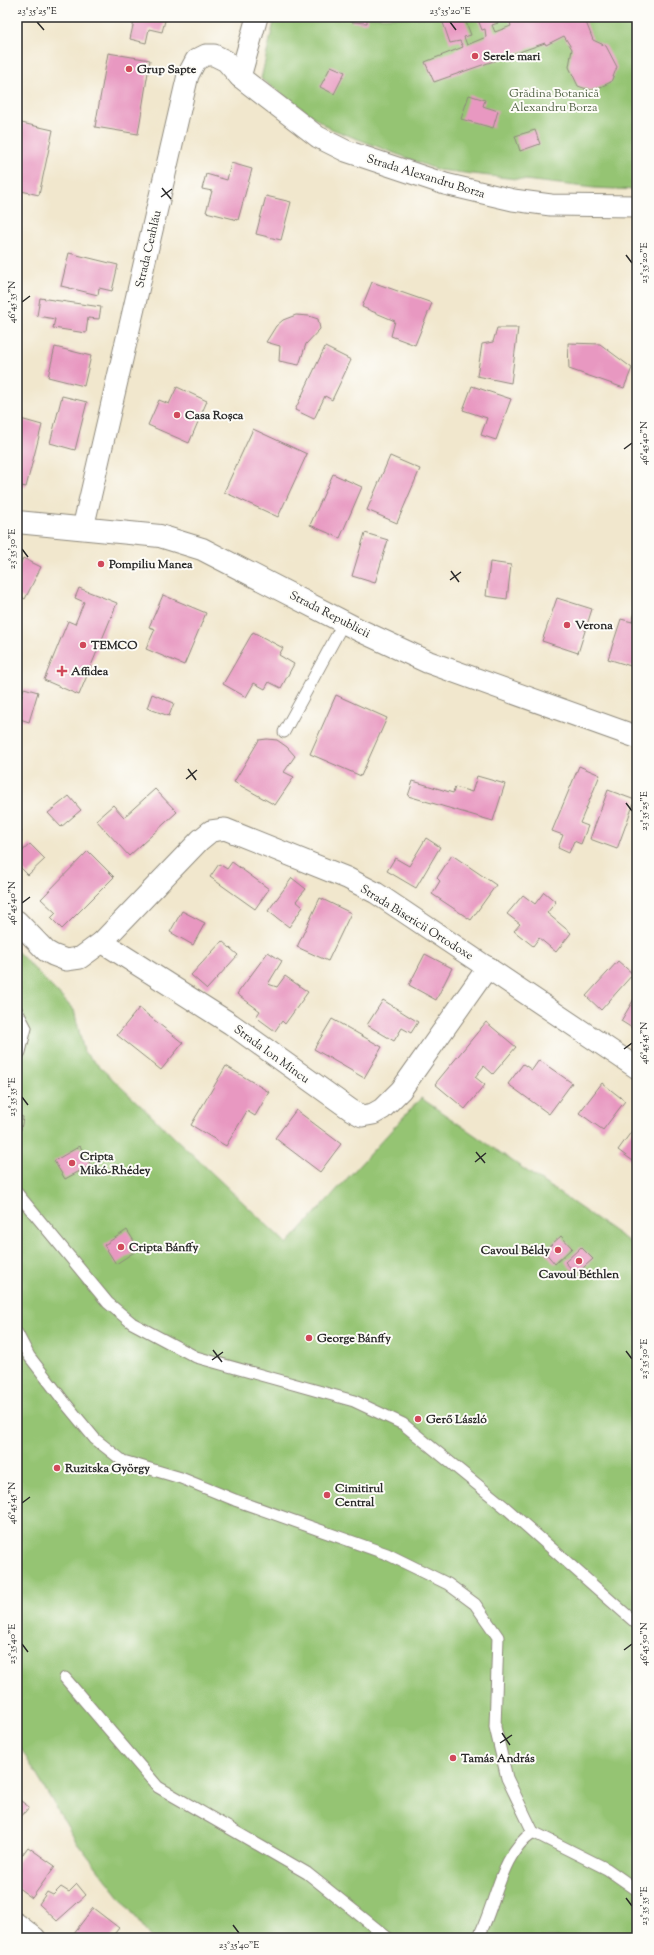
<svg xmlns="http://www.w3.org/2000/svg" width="654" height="1955" viewBox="0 0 654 1955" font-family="'Sorts Mill Goudy',serif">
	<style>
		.green { fill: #95c473; stroke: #60784f }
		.building { fill: #e898c1 }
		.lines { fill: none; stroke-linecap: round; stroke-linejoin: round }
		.service-casing { stroke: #8e897c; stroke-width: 13 }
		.minor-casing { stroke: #8e897c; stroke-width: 23 }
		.tertiary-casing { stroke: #8e897c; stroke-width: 24 }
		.service { stroke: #fff; stroke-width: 11 }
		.minor { stroke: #fff; stroke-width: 21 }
		.tertiary { stroke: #fff; stroke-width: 22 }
		.ticks { fill: none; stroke: #2b2b2b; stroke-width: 1.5 }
		.poi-dot { fill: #d1495b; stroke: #fdfcf7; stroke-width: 1.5 }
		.labels { text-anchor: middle; stroke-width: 4; stroke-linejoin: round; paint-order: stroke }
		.poi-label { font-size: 12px; font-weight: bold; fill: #2b2b2b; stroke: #fdfcf7; text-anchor: start }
		.park-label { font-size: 12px; fill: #506144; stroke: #fdfcf7 }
		.street-label { font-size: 12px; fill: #2b2b2b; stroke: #fdfcf7 }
		.neatline { fill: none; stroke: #2b2b2b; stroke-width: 1.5 }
		.ticks-label { font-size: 10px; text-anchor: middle; fill: #2b2b2b }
	</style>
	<rect width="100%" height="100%" fill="#fdfcf7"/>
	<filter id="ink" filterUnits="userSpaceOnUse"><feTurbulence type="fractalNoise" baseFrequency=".025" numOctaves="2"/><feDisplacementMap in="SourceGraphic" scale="8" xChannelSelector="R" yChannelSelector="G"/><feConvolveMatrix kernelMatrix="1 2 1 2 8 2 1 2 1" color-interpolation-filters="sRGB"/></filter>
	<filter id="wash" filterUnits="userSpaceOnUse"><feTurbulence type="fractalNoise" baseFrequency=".012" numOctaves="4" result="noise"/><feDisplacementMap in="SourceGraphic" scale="16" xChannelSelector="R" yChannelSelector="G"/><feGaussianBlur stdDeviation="0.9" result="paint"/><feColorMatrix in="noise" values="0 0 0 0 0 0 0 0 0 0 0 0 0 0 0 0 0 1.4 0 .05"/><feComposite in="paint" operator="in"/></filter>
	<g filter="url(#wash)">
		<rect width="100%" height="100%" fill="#f1e7cd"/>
		<g class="green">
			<path d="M275,17h362v173l-43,-2 -156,-18 -109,-42 -68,-49z"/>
			<path d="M17,951l57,59 10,42 203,192 134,-146 216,149v691h-485l-76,-97 -59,-99z"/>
		</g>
		<g id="blocks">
			<g class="building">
				<path d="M135,17h31l-4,15 -13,-3 -3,14 -16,-4z"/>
				<path d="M352,17h15v6l-15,-1z"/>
				<path d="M441,17h23l7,18 -7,2 3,8 19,-8 -1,-8 -3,1 -5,-13h19l2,6 -6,2 3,7 16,-6 -2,-8 -4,2 -1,-3h12l2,4 15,-4h51l9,23 13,6 11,21 -6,15 -19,9 -14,-5 -9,-19 3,-18 -8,-13 -18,9 -1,-2 -111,39 -9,-20 38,-15 -3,-6 -10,2z"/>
				<path d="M108,53l42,7 -12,74 -43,-7z"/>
				<path d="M331,66l14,6 -11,22 -14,-7z"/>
				<path d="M469,95l16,5 -2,6 15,5 -5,17 -32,-9z"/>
				<path d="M17,122l36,8 -14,65 -22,-5z"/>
				<path d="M535,130l5,14 -20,7 -5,-15z"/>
				<path d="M231,163l21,6 -14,51 -32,-8 6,-21 -10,-2 4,-15 21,6z"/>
				<path d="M266,196l25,6 -10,38 -25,-6z"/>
				<path d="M69,253l49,12 -6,26 -13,-3 -1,7 -37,-9z"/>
				<path d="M372,282l60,21 -17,42 -24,-9 4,-15 -33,-14z"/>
				<path d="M40,298l61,9 -2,12 -11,-1 -2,15 -33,-5 2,-9 -18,-3z"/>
				<path d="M296,315l13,1 9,3 2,10 -14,15 -7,21 -20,-4 1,-15 -14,-4 10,-16 7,-6z"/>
				<path d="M497,328h21l-7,55 -34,-7 5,-32 11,-2z"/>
				<path d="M568,343l32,1 32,24 -8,20 -55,-19z"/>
				<path d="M55,347l36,9 -7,30 -36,-9z"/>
				<path d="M325,347l26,13 -19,40 -7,-4 -11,23 -19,-9z"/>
				<path d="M472,386l39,13 -15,41 -15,-5 6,-17 -24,-8z"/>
				<path d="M177,387l30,14 -18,42 -41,-18 11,-25 10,4z"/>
				<path d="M62,396l25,6 -12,48 -25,-7z"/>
				<path d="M17,418l25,7 -16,62 -9,-2z"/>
				<path d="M253,429l54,25 -29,63 -54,-25z"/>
				<path d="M390,456l30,13 -23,54 -30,-13z"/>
				<path d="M333,474l29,13 -22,51 -30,-13z"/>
				<path d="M365,533l23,7 -13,43 -23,-7z"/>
				<path d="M23,558l18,9 -16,32 -8,-4v-24z"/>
				<path d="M490,562l21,3 -4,34 -21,-3z"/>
				<path d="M79,588l38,15 -38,92 -35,-15 24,-59 7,3 9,-22 -9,-4z"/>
				<path d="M163,595l43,18 -22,52 -38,-16 9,-20 -6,-2z"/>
				<path d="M557,598l35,11 -14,44 -36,-12z"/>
				<path d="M637,606v62l-29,-9 13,-40 11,3z"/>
				<path d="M253,632l30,16 -4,7 15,9 -13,24 -12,-6 -4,7 -11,-6 -8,14 -23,-13z"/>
				<path d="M24,688l14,4 -9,30 -12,-4v-7z"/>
				<path d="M152,694l22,9 -5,13 -22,-8z"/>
				<path d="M336,695l51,23 -26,58 -51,-22z"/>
				<path d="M267,739l10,1 10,7 8,9 -11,16 10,5 -19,28 -41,-23 25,-42z"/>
				<path d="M579,766l21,9 -20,48 8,3 -7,18 -7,-3 -5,12 -11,-5 5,-13 -11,-4z"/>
				<path d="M477,776l28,8 -12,37 -85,-25 5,-15 40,12 2,-6 17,5z"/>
				<path d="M155,789l22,23 -48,44 -33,-36 17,-15 11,12z"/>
				<path d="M608,790l27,10 -18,49 -27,-10z"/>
				<path d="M69,796l12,14 -20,17 -13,-14z"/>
				<path d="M17,826l5,6 -5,5z"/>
				<path d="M426,838l14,9 -24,41 -29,-17 8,-13 14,8z"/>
				<path d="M30,844l15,15 -17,16 -11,-11v-8z"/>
				<path d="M88,851l26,26 -52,52 -11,-11 5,-5 -15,-14z"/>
				<path d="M452,855l44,30 -25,35 -39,-26 8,-13 -3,-3z"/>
				<path d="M232,862l37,27 -14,20 -45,-32 9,-13 8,5z"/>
				<path d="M292,878l14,11 -10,12 7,6 -14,20 -21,-16z"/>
				<path d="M544,892l12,10 -9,11 24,20 -15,19 -17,-14 -6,8 -19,-15 6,-7 -13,-10 16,-19 12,9z"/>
				<path d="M320,898l31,15 -23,48 -31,-14z"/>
				<path d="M182,911l23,12 -12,22 -23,-13z"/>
				<path d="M222,941l16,14 -31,34 -16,-14z"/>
				<path d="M268,952l14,9 -14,23 9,3 8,-11 23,16 -23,32 -3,-3 -7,10 -19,-14 4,-6 -23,-17z"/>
				<path d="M425,954l27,14 -16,32 -27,-15z"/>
				<path d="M618,961l15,13 -32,36 -15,-14z"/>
				<path d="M637,994v37l-16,-10z"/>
				<path d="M383,1000l35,22 -7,11 -9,-5 -8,13 -27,-16z"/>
				<path d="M139,1008l44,35 -22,27 -44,-35z"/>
				<path d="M332,1019l50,28 -18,31 -50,-29z"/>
				<path d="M486,1022l30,25 -23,27 -9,-8 -9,11 10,8 -20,24 -30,-25z"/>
				<path d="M539,1060l33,23 -23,31 -41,-30 15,-20 9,6z"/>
				<path d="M226,1066l43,26 -14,24 -8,-5 -21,35 -35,-21z"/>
				<path d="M602,1083l23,18 -22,29 -24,-17z"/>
				<path d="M296,1110l45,34 -21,28 -45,-34z"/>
				<path d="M17,1115l6,2 -2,13 -4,-1z"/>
				<path d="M637,1124v40l-19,-14z"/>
				<path d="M80,1146l11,19 -26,14 -11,-18z"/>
				<path d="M127,1230l12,19 -23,15 -12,-19z"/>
				<path d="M561,1236l11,12 -17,16 -11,-13z"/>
				<path d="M581,1247l12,12 -17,15 -11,-12z"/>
				<path d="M17,1798l12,9 -12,15z"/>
				<path d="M28,1847l27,19 -23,32 -15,-11v-25z"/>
				<path d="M77,1884l9,11 -29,26 -18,-17 8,-12 6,3 8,-8 8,5z"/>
				<path d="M93,1908l26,20 -8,10h-30l-7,-5z"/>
			</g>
		</g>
	</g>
	<g filter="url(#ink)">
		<use href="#blocks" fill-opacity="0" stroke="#8e897c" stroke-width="1"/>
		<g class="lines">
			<defs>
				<g id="service">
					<path d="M284,732l60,-110"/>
					<path d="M17,1011l9,17 -6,24 -3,4"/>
					<path d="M17,1193l91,110 24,20 64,34 158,44 49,23 103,84 131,116"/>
					<path d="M17,1333l12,23 37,48 29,35 28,22 58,17 54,22 152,54 61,30 27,20 23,33 -3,90 12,51 26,54 74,37 30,21"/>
					<path d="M65,1678l93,109 149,86 81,65"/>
					<path d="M478,1938c18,-33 22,-84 55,-106"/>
				</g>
				<g id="minor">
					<path d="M240,77l17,-60"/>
					<path d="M83,528l101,-436 4,-17 8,-15 10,-5h8l12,6 14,16 78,60 28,14 99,33 68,16 38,5 86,1"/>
					<path d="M17,921l29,30 7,4 13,5 14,-2 22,-16 98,-102 11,-9 14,-2 122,49 29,15 261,175"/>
					<path d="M102,942l129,82 120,86 11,6 11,-2 9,-5 19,-19 87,-123"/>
					<path d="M17,1924l18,14"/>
				</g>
				<path id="tertiary" d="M17,522l143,14 42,13 157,81 69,32 209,75"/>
			</defs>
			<use href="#service" class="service-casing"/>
			<use href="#minor" class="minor-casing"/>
			<use href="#tertiary" class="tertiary-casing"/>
			<use href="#service" class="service"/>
			<use href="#minor" class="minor"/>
			<use href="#tertiary" class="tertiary"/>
		</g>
	</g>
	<path class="ticks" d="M37,22l7,8M450,22l6,8M162,188l9,11M161,197l11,-8M626,255l6,8M22,302l8,-6M624,449l8,-6M22,549l6,8M451,571l8,11M450,580l11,-8M188,769l8,11M186,779l11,-9M626,803l6,8M22,903l8,-6M624,1049l8,-6M22,1097l6,8M476,1152l9,11M475,1162l11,-9M213,1350l9,12M626,1351l6,8M212,1360l11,-8M22,1503l8,-6M22,1644l6,8M624,1650l8,-6M502,1733l8,12M500,1743l12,-8M626,1898l6,8M233,1925l6,8"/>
	<g class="poi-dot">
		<circle cx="475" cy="56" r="4"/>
		<circle cx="129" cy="69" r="4"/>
		<circle cx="177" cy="415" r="4"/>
		<circle cx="101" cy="564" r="4"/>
		<circle cx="567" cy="625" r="4"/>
		<circle cx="83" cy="645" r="4"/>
		<path d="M60 665h4v4h4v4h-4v4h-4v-4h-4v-4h4z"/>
		<circle cx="72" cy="1163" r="4"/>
		<circle cx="121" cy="1247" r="4"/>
		<circle cx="558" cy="1250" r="4"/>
		<circle cx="579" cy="1261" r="4"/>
		<circle cx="309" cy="1338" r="4"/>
		<circle cx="418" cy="1419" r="4"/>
		<circle cx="57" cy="1468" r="4"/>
		<circle cx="327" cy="1495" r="4"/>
		<circle cx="453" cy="1758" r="4"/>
	</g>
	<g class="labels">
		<g class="poi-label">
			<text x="483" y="60">Serele mari</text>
			<text x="137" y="73">Grup Sapte</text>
			<text x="185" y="419">Casa Roșca</text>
			<text x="109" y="568">Pompiliu Manea</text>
			<text x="575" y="629">Verona</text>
			<text x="91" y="649">TEMCO</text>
			<text x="71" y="675">Affidea</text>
			<text x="80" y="1160">Cripta<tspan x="80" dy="14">Mikó-Rhédey</tspan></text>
			<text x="129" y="1251">Cripta Bánffy</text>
			<text x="550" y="1254" text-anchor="end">Cavoul Béldy</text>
			<text x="579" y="1278" text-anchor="middle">Cavoul Béthlen</text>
			<text x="317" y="1342">George Bánffy</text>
			<text x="426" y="1423">Gerő László</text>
			<text x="65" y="1472">Ruzitska György</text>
			<text x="335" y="1492">Cimitirul<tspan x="335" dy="14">Central</tspan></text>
			<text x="461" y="1762">Tamás András</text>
		</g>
		<g class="park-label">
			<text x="554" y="97">Grădina Botanică<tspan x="554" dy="14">Alexandru Borza</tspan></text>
		</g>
		<g class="street-label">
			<text transform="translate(426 176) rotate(17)" y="4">Strada Alexandru Borza</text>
			<text transform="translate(148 249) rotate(-77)" y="4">Strada Ceahlău</text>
			<text transform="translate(330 614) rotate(27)" y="4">Strada Republicii</text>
			<text transform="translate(417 922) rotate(32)" y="4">Strada Bisericii Ortodoxe</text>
			<text transform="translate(272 1054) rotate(36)" y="4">Strada Ion Mincu</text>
		</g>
	</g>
	<rect width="654" height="1955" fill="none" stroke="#fdfcf7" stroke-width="44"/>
	<rect x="22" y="22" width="610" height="1911" class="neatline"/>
	<g class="ticks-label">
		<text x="37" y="14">23°35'25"E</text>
		<text x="450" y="14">23°35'20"E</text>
		<text transform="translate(643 263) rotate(-90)" y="4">23°35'20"E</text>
		<text transform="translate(11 302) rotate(-90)" y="4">46°45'35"N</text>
		<text transform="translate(643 443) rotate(-90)" y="4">46°45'40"N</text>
		<text transform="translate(11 549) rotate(-90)" y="4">23°35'30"E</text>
		<text transform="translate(643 811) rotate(-90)" y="4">23°35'25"E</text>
		<text transform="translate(11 903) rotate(-90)" y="4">46°45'40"N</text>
		<text transform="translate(643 1043) rotate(-90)" y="4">46°45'45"N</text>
		<text transform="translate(11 1097) rotate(-90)" y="4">23°35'35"E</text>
		<text transform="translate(643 1359) rotate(-90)" y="4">23°35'30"E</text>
		<text transform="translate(11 1503) rotate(-90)" y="4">46°45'45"N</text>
		<text transform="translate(643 1644) rotate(-90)" y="4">46°45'50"N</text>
		<text transform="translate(11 1644) rotate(-90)" y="4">23°35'40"E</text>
		<text transform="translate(643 1906) rotate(-90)" y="4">23°35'35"E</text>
		<text x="239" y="1948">23°35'40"E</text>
	</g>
</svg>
